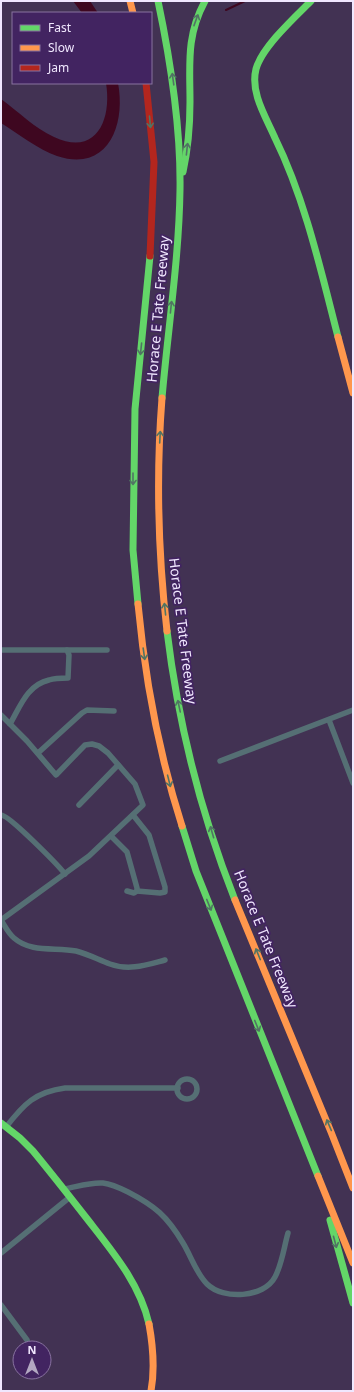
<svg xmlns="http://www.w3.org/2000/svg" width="354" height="1392" viewBox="0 0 354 1392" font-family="'Noto Sans',sans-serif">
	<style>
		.water { fill: #3e0720 }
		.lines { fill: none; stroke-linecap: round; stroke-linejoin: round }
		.stream { stroke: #3e0720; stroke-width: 2 }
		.street { stroke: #556f74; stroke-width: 5.5 }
		.fast { stroke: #63d668; stroke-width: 7 }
		.slow { stroke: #ff974d; stroke-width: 7 }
		.jam { stroke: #b3261e; stroke-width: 7 }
		.oneway { stroke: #517464 }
		.labels { text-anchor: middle; stroke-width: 3.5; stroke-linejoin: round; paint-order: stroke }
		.street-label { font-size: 14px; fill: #f0e7fe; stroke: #422461 }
	</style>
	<rect width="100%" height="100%" fill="#423253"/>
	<g class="water">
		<path d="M73,1h17l8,12h-16z"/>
		<path d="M106,83h12c8,42 -10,90 -61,73 -18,-6 -40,-23 -56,-33v-24c18,13 33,29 53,38 43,20 58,-18 52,-54z"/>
	</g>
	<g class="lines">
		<path class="stream" d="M226,10l19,-9"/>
		<g class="street">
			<path d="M1,650h66l2,5 -1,23c-6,0 -13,0 -19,2 -22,5 -29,27 -39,44"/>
			<path d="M67,650h40"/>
			<path d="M1,715l26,26 29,34 29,-30 7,-1 7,2 9,7 27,31 8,21 -54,51 -88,64"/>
			<path d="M329,720l24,63"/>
			<path d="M38,753l44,-40 5,-3 27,1"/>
			<path d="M220,761l133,-51"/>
			<path d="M79,805l39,-40"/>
			<path d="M1,815c8,0 57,50 64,59"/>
			<path d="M133,815l16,20 16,52v5l-5,1 -23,-2"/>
			<path d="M111,836l16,16 10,36v3l-3,2 -7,-2"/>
			<path d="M1,920c4,6 7,13 13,18 17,15 41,9 62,13 12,3 23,9 34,13 19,7 36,1 55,-4"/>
			<circle cx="187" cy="1089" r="10"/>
			<path d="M6,1127c18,-23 29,-35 59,-39h113"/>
			<path d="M64,1189c12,-2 26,-7 39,-6 9,1 17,5 25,9 27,14 39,24 55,51 8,13 13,30 24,41 16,16 57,14 68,-7 7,-13 9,-30 13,-44"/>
			<path d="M1,1253l69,-56"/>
			<path d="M1,1305l26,35"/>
		</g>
		<g class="fast">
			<path d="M158,1c13,62 23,125 22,189 -1,69 -12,138 -18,208"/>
			<path d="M311,1c-16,16 -49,46 -55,68 -6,24 10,48 19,69 30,61 46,133 63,199"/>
			<path d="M183,172c5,-23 7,-46 7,-70 0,-38 -4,-66 15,-101"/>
			<path d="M138,604l-5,-54 2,-141 15,-153"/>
			<path d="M167,631c11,91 34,183 68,269"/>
			<path d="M182,826l14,45 122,305"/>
			<path d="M1,1123l19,15 13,13c19,23 37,46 55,69 25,32 52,64 61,104"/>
			<path d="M330,1220l23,83"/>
		</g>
		<g class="slow">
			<path d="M130,1l3,12"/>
			<path d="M338,337l15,56"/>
			<path d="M162,398c-6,77 -4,155 5,233"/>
			<path d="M138,604c7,75 21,150 44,222"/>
			<path d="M235,900l96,232 22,56"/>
			<path d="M318,1176l35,87"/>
			<path d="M149,1324c4,22 6,45 2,67"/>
		</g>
		<path class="jam" d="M146,83l8,79 -4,94"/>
	</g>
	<defs><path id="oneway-shaft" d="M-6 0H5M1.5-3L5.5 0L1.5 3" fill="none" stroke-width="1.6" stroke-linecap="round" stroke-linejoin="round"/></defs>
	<g class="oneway">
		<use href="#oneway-shaft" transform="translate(196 20) rotate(-70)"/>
		<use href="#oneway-shaft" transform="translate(173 79) rotate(-98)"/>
		<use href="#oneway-shaft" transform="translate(150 122) rotate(85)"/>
		<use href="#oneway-shaft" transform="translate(187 149) rotate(-84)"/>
		<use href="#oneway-shaft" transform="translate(171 307) rotate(-84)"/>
		<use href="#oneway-shaft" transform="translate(141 349) rotate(96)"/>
		<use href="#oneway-shaft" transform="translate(160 437) rotate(-87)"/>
		<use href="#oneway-shaft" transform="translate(133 479) rotate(90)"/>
		<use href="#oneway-shaft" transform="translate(165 609) rotate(-96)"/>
		<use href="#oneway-shaft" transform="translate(144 654) rotate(82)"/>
		<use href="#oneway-shaft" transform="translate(179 706) rotate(-102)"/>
		<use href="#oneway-shaft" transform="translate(169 781) rotate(76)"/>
		<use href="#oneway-shaft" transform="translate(212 832) rotate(-106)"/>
		<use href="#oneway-shaft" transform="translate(209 905) rotate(68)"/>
		<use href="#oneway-shaft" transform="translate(258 954) rotate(-112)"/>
		<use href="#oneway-shaft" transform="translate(257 1026) rotate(68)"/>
		<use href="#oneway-shaft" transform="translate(329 1125) rotate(-113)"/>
		<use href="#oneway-shaft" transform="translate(335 1242) rotate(75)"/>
	</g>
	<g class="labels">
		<g class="street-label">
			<text transform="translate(158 309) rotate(-85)" y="5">Horace E Tate Freeway</text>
			<text transform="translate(183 631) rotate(83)" y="5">Horace E Tate Freeway</text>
			<text transform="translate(266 939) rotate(68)" y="5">Horace E Tate Freeway</text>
		</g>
	</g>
	<rect width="354" height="1392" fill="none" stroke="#f0e7fe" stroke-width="4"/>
	<rect x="12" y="12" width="140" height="72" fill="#422461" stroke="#8872a0"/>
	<rect x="20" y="25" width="20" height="6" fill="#63d668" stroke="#8872a0"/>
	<text x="48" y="32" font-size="12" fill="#f0e7fe">Fast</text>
	<rect x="20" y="45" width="20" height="6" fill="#ff974d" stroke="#8872a0"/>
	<text x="48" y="52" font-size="12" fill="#f0e7fe">Slow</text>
	<rect x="20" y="65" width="20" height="6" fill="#b3261e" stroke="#8872a0"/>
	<text x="48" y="72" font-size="12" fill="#f0e7fe">Jam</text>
	<g transform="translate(32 1360)"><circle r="19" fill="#422461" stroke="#8872a0"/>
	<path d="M0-3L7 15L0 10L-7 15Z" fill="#b3a8c2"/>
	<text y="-6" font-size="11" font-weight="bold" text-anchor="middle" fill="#f0e7fe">N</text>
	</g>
</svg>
